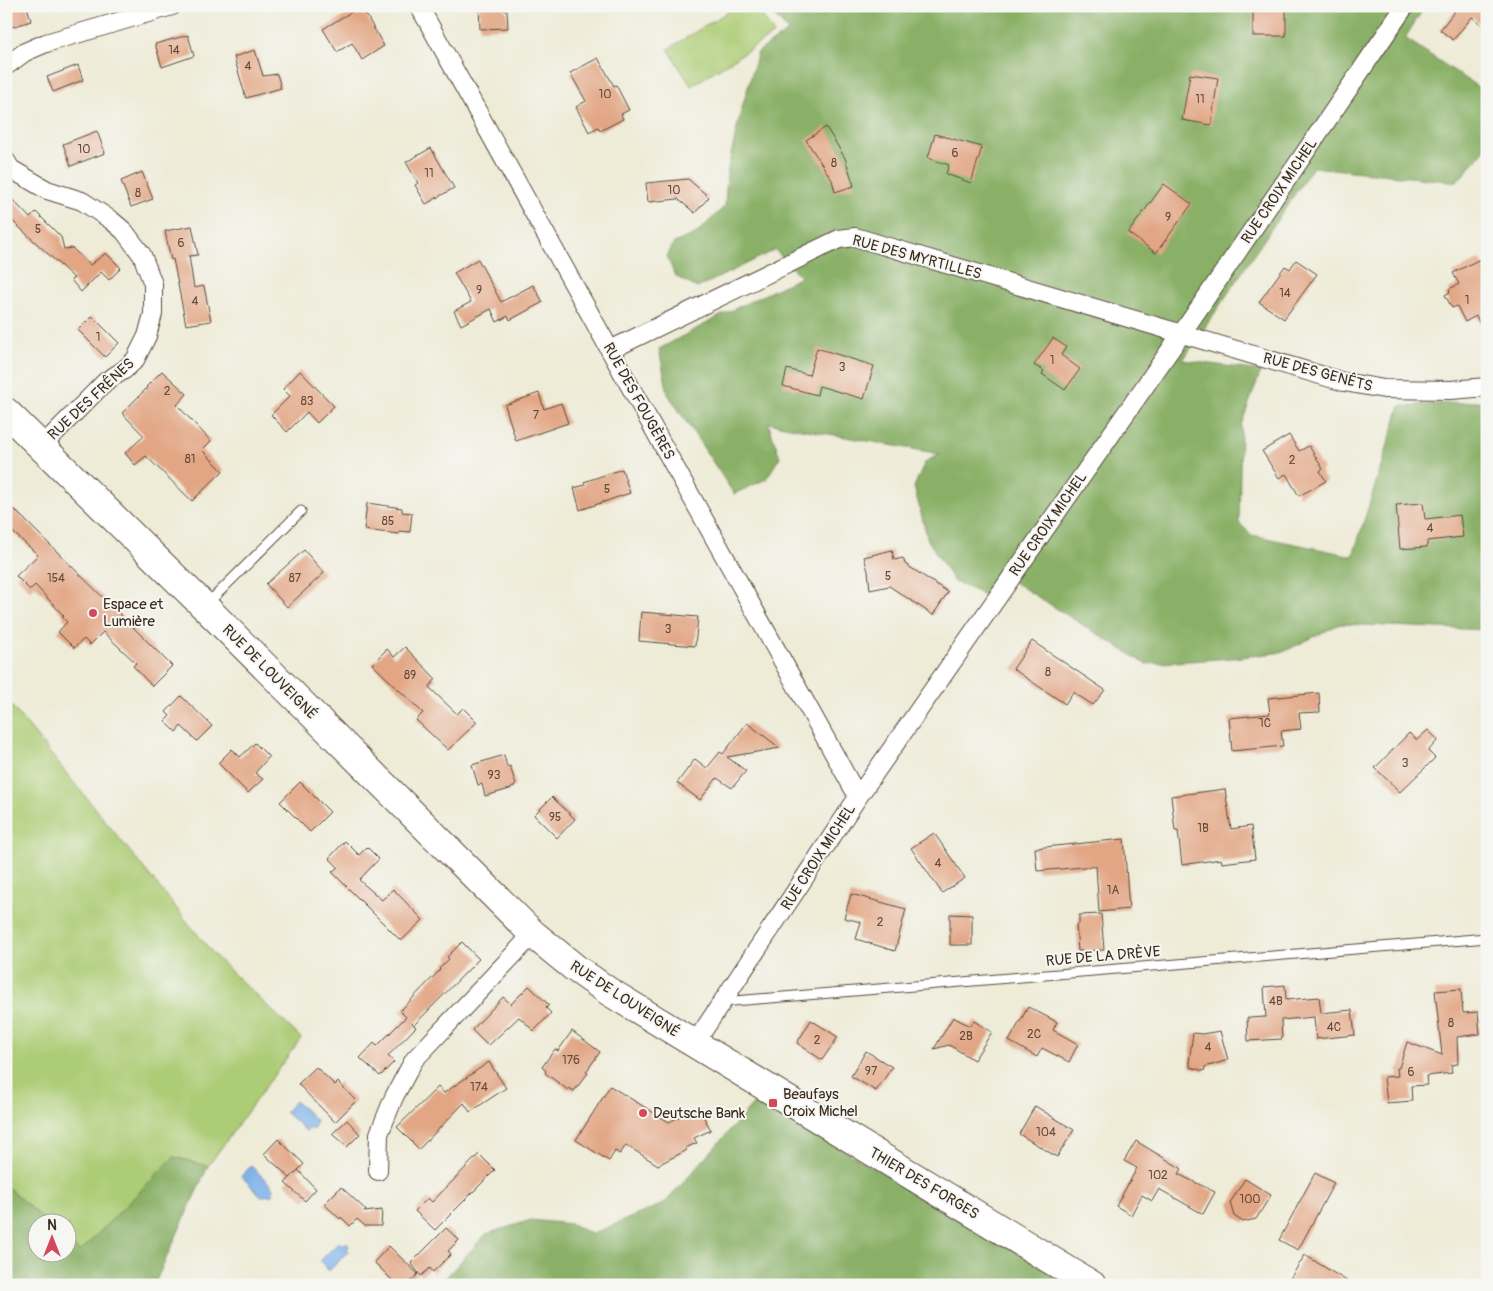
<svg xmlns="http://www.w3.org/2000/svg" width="1493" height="1291" viewBox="0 0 1493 1291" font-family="Pangolin,sans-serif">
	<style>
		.green { fill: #accc74; stroke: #747b49 }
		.forest { fill: #89b066; stroke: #626d42 }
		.water { fill: #7eb2eb; stroke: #5c6e84 }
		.building { fill: #e2a684 }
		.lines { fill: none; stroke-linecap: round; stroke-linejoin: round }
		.lane-casing { stroke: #56473a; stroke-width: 11 }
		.street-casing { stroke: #56473a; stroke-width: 20 }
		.primary-casing { stroke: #56473a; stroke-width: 30 }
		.lane { stroke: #fff; stroke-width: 9 }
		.street { stroke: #fff; stroke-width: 18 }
		.primary { stroke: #fff; stroke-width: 28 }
		.poi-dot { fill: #d1495b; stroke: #f6f6f2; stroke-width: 2 }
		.labels { text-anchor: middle; stroke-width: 4; stroke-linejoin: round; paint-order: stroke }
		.number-label { font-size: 12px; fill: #654938 }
		.street-label { font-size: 15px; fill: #3b2a1e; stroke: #f6f6f2 }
		.poi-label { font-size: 15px; fill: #3b2a1e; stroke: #f6f6f2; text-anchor: start }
	</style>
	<rect width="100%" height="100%" fill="#f6f6f2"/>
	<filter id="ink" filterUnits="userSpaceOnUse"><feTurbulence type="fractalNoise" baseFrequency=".02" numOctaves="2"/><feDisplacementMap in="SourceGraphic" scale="10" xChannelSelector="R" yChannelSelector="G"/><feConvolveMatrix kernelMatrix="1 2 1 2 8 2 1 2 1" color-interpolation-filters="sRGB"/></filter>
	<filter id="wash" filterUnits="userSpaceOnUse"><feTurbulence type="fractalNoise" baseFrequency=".0096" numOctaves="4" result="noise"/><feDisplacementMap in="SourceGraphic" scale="20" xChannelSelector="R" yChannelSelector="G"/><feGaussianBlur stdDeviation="1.12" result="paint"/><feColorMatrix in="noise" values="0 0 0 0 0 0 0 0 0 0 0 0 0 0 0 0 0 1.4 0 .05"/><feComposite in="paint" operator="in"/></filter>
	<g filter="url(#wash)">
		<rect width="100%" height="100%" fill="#eeebd7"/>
		<g class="green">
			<path d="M737,6h19l18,28 -83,52 -23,-37z"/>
			<path d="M6,699l210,258 85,81 -93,128 -34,-9 -94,95 -12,-11v-17l-20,-1 -42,-37z"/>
		</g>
		<g class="forest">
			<path d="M766,6h659l-20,32 82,55v54l-30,35 -144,-15 -130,193 78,11 -20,54 -2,98 13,12 101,21 47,-150 87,-5v229l-147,-6 -57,28 -51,6 -86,6 -145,-90 -16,21 -31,-13 -26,-42 -14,-53 11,-25 15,-8 -172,-31 12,34 -14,22 -32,15 -66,-100 -9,-45 63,-34 79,-38 -26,-27 -78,38 -22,-12 -8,-20 7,-13 23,-10 28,-27 2,-33 13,-58 18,-63 30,-21z"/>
			<path d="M756,1101l193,109 121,75h-631l47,-51 45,-14 40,4 21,10 73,-31z"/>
			<path d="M174,1157l34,9 -54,119h-148v-99l42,37 -10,1v30h30v-13l12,11z"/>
		</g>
		<g class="water">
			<path d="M295,1101l21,19 -2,9h-5l-3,2 -21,-19z"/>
			<path d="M251,1166l20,19 2,4 -1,6 -11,1 -20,-20z"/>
			<path d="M339,1242l2,2 6,-1 2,4 -2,2 2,2 -20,20 -9,-10z"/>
		</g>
		<g id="blocks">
			<g class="building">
				<path d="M6,6h21l4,15 -25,8z"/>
				<path d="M361,6l23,40 -22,14 -10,-17 -15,9 -14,-23z"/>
				<path d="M479,6h25l1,5h2l1,17 -28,1z"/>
				<rect x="1253" y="6" width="33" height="30"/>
				<path d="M1457,6h30v23l-15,-12 -19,23 -13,-10 18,-23z"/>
				<path d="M188,35l6,21 -32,11 -7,-23z"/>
				<path d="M255,50l8,26 14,-2 4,14 -35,10 -12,-41z"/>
				<path d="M598,58l16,28 2,-1 13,25 -8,4 2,5 -23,12 -2,-4 -9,5 -13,-25 10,-6 -16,-28z"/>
				<path d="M78,65l5,15 -30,12 -6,-15z"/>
				<path d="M1190,74l28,4 -7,47 -29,-5z"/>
				<path d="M826,127l19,31 9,28 -19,6 -3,-12 -26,-40z"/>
				<path d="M97,131l8,22 -34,13 -8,-22z"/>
				<path d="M935,134l47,13 -11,36 -25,-9 3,-9 -21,-7z"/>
				<path d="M431,148l23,40 -28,16 -11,-19 3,-2 -12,-21z"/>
				<path d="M142,172l11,27 -22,8 -10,-26z"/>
				<path d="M688,179l21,18 -14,16 -17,-14 -30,3 -2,-19z"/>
				<path d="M1164,184l28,20 -36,49 -28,-20z"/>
				<path d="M12,199l18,19 6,-6 25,25 3,12 8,-1 18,17 16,-12 15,15 -12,12 -8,-8 -20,20 -10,-12 3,-2 -68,-63z"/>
				<path d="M192,226l6,29 -9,1 5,32 10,-2 7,35 -25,4 -13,-66 -2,1 -6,-29z"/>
				<path d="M478,259l23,43 32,-17 10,17 -33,18 -2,-4 -11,6 -6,-13 -30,16 -7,-14 17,-9 -17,-29z"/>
				<path d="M1480,259l7,12v66l-11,-21 -11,6 -8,-16 -5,2 -7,-13 5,-3 -1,-3 10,-5 -6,-11z"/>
				<path d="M1296,260l21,14 -33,45 -25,-17 26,-36 5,3z"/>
				<path d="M92,316l27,27 -14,14 -27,-27z"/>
				<path d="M1053,338l13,9 -5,8 19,14 -15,21 -23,-16 2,-3 -10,-6z"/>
				<path d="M817,348l57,18 -10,33 -45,-13 -2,9 -34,-9 4,-17 22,6z"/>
				<path d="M162,371l25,23 -10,11 34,36 -9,9 21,21 -31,30 -46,-45 -11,9 -10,-12 19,-17 -22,-23 25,-25 -1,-1z"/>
				<path d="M300,371l34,35 -17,17 -10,-11 -20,20 -16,-17 19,-19 -7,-7z"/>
				<path d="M539,393l5,16 17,-6 7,20 -52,18 -11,-36z"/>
				<path d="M1289,435l10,16 10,-5 14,23 -3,2 6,10 -27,15 -13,-22 -7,4 -17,-27z"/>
				<path d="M622,469l8,24 -50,17 -6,-22 11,-3 -1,-3z"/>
				<path d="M367,503l35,5v4l10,1 -2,19 -11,-1v3l-35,-4z"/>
				<path d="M1423,503l2,16 35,-4 3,22 -36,4v6l-27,2 -4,-44z"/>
				<path d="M14,509l158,157 -20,20 -19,-20 3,-3 -33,-31 -13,13 -6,-6 -10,9 -16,-16 9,-10 -5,-5 2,-1 -29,-31 -5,5 -14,-14 22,-21 -32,-29v-9z"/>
				<path d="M304,550l20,23 -37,34 -21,-23z"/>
				<path d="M892,550l2,10 9,-2 2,6 43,28 -15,23 -44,-29 -19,4 -2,-19 -4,-14z"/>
				<path d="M641,612l57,5 -3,29 -56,-5z"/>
				<path d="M1032,641l73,49 -12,15 -20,-13 -8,12 -52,-35z"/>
				<path d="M405,647l31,32 -7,8 28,27 6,-6 14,14 -29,28 -32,-30 7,-7 -51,-49 15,-15 7,8z"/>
				<path d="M1319,693l1,19 -21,1 2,16 -20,2 2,15 -51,5 -3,-33 41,-4 -2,-16z"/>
				<path d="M181,696l31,30 -15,15 -16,-15 -5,6 -11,-11 5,-5 -4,-4z"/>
				<path d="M747,723l33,25 -53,9 19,14 -14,17 -15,-10 -17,22 -23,-17 18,-24 12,9 13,-16 3,2z"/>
				<path d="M1428,730l10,10 -10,11 7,7 -35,34 -25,-24 34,-35 8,7z"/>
				<path d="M255,743l14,14 -14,16 8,6 -15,14 -30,-30 14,-14 8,8z"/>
				<path d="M504,755l3,12 3,-1 6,19 -6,4 -25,7 -3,-12 -4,1 -6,-20z"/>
				<path d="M300,782l30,30 -20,20 -30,-30z"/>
				<path d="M1225,789l6,40 20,-3 4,33 -33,4 -1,-4 -39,6 -4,-34h-3l-4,-35z"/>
				<path d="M552,797l23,22 -18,19 -23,-23z"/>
				<path d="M934,833l31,45 -23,15 -31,-45z"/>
				<path d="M1124,839l5,70 -30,3 -3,-46 -59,5 -2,-23z"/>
				<path d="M345,841l14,14 8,-8 12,12 -20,21 23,20 11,-11 30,31 -22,21 -69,-69 6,-5 -9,-9z"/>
				<path d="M851,894l55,15 -11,42 -39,-12 5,-17 -17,-4z"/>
				<path d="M950,914l22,1v30h-22z"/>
				<path d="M1101,914l3,36 -26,1 -2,-27h3v-9z"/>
				<path d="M462,942l17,17 -65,66 -2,-2 4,4 -28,29 6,6 -14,14 -20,-18 14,-15 3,3 29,-29 -6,-6 40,-41 -1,-1 10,-10 -2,-2z"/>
				<path d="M1285,985l1,15 33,-3 2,16 31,-3 3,25 -39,4 -2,-22 -33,3 1,19 -34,2 -1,-23 19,-1 -2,-30z"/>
				<path d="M529,986l20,19 -3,3 5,5 -17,18 -15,-14 -31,29 -16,-16 31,-33 8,7z"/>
				<path d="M1461,989l2,24 15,-1 2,22 -23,3 1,27 -7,1 1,8 -26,3 1,9 -16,1 1,15 -25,2 -3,-26 14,-1 -1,-8h2l8,-26 35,13 -7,-64z"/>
				<path d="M1028,1007l29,15 -4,8 25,14 -9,18 -27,-14 -5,9 -28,-16z"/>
				<path d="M953,1017l17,9 4,-5 18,11 -18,28 -25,-15 -15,4z"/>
				<path d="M811,1020l27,17 -16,23 -25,-17z"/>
				<path d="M572,1031l28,21 -14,20 2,1 -14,18 -5,-3 -1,2 -23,-17 1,-2 -4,-4 13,-18 3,2z"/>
				<path d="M1220,1031l8,29 -23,7 -1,4 -14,-4v-5h-1l4,-29 9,1z"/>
				<path d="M866,1051l26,16 -16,24 -25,-15z"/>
				<path d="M489,1062l17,26 -36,24 -6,-9 -45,46 -22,-22 41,-40 6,6z"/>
				<path d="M316,1067l19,18 3,-3 18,19 -21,21 -37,-38z"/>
				<path d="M610,1086l59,36 19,-10 1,3 10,-6 12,21 -17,8 3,5 -12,5 2,2 -29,15 -32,-20 -6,9 -5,-3 -6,10 -33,-21z"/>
				<path d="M1035,1106l39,24 -17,27 -38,-23z"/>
				<path d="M347,1120l13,14 -13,13 -15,-13z"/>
				<path d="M278,1139l26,25 -14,14 -26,-24z"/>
				<path d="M1136,1141l46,28 -4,5 37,18 -12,22 -44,-25 -7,12 -10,-6 -11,20 -15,-9 21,-38 -13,-7z"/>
				<path d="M479,1154l16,16 -60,60 -20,-19 13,-13 4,4z"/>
				<path d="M298,1170l18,19 -11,12 -20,-18z"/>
				<path d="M1315,1173l19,10 -36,67 -19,-10z"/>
				<path d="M1245,1179l26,16 -15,24 -13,3 -9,-6 -4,-13z"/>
				<path d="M341,1187l25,23 -2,2 18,-2 -1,16h-16l-8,-7 -7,7 -9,-9 -1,2 -16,-15z"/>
				<path d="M446,1228l13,12 -11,11 3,3 -18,18 -3,-4 -9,8 -10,-13z"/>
				<path d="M389,1246l29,28 -10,11h-11l-23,-23z"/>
				<path d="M1305,1255l48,30h-67z"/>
			</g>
		</g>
	</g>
	<g filter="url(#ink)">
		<use href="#blocks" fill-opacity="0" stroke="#56473a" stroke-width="1"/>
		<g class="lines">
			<defs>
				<g id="lane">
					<path d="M207,604l94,-93"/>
					<path d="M722,1002l765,-64"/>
				</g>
				<g id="street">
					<path d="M419,6l439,791"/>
					<path d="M6,66l19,-14 21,-9 126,-37"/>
					<path d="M6,161l5,8 36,21 35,11 29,19 13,11 18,24 11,29v30l-6,22 -12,24 -11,10 -19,12 -64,65"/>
					<path d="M610,350l229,-111 16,-2 489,145 40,7 67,1 36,-3"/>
					<path d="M695,1043l163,-246 324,-464 223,-327"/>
					<path d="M378,1171l1,-37 15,-37 20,-37 119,-126"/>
				</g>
				<path id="primary" d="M6,412l199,195 328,327 42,34 33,23 484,294"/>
			</defs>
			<use href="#lane" class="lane-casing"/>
			<use href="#street" class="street-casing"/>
			<use href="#primary" class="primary-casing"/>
			<use href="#lane" class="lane"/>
			<use href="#street" class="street"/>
			<use href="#primary" class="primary"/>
		</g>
	</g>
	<g class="poi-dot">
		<circle cx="93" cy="613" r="5"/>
		<rect x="768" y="1098" width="10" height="10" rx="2.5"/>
		<circle cx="643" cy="1113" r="5"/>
	</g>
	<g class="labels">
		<g class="number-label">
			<text x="174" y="54">14</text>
			<text x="248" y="70">4</text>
			<text x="605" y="98">10</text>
			<text x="1200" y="103">11</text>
			<text x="84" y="153">10</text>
			<text x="955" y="157">6</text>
			<text x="834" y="167">8</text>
			<text x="429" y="177">11</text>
			<text x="674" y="194">10</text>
			<text x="138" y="197">8</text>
			<text x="1168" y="221">9</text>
			<text x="38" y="233">5</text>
			<text x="181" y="247">6</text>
			<text x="479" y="294">9</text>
			<text x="1285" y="297">14</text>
			<text x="1467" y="304">1</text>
			<text x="195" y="305">4</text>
			<text x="98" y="341">1</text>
			<text x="1052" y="364">1</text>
			<text x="842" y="371">3</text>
			<text x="167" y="395">2</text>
			<text x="307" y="405">83</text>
			<text x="536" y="419">7</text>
			<text x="190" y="463">81</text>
			<text x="1292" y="464">2</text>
			<text x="607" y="493">5</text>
			<text x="388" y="525">85</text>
			<text x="1430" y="532">4</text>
			<text x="888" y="580">5</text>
			<text x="56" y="582">154</text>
			<text x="295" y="582">87</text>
			<text x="668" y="633">3</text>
			<text x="1048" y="676">8</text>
			<text x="410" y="679">89</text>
			<text x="1265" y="727">1C</text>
			<text x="1405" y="767">3</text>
			<text x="494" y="779">93</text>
			<text x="555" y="821">95</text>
			<text x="1203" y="832">1B</text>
			<text x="938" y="867">4</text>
			<text x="1113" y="894">1A</text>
			<text x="880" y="926">2</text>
			<text x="1276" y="1005">4B</text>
			<text x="1451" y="1027">8</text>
			<text x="1334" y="1031">4C</text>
			<text x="1034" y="1038">2C</text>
			<text x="966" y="1040">2B</text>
			<text x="817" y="1044">2</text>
			<text x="1208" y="1051">4</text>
			<text x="571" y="1064">176</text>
			<text x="871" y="1075">97</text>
			<text x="1411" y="1076">6</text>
			<text x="479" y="1091">174</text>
			<text x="1046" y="1136">104</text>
			<text x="1158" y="1179">102</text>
			<text x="1250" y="1203">100</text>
		</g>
		<g class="street-label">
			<text transform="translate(1279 191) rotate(-56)" y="5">RUE CROIX MICHEL</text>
			<text transform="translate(917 257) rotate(15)" y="5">RUE DES MYRTILLES</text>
			<text transform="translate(1318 372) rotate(15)" y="5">RUE DES GENÊTS</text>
			<text transform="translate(91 399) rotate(-43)" y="5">RUE DES FRÊNES</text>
			<text transform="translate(639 401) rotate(61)" y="5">RUE DES FOUGÈRES</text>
			<text transform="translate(1048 524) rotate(-55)" y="5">RUE CROIX MICHEL</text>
			<text transform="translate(270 672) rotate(45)" y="5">RUE DE LOUVEIGNÉ</text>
			<text transform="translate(818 857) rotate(-57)" y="5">RUE CROIX MICHEL</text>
			<text transform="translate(1103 956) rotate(-5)" y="5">RUE DE LA DRÈVE</text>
			<text transform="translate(625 999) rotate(33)" y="5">RUE DE LOUVEIGNÉ</text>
			<text transform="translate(924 1183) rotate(31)" y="5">THIER DES FORGES</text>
		</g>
		<g class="poi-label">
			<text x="103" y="609">Espace et<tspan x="103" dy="17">Lumière</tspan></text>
			<text x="783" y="1099">Beaufays<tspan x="783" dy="17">Croix Michel</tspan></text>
			<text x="653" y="1118">Deutsche Bank</text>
		</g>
	</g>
	<rect width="1493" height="1291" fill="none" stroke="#f6f6f2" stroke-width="25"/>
	<g transform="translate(52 1238)"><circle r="24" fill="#f6f6f2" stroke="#aba49d"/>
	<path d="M0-4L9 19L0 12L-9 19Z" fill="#d1495b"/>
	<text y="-8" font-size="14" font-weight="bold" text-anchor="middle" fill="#3b2a1e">N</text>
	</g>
</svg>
